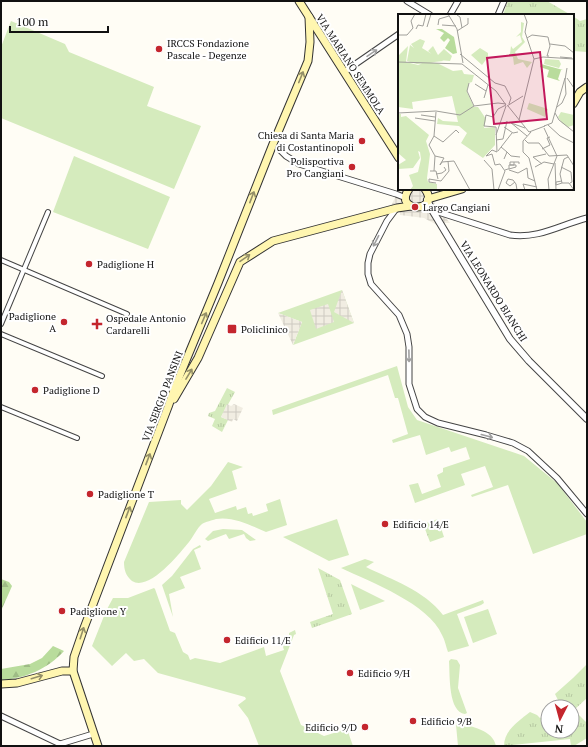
<svg xmlns="http://www.w3.org/2000/svg" width="588" height="747" viewBox="0 0 588 747" font-family="'PT Serif',serif">
	<style>
		.grass { fill: url(#grass-tufts) }
		.forest { fill: url(#forest-firs) }
		.park { fill: #d5ebbd }
		.plaza { fill: url(#plaza-grid) }
		.lines { fill: none; stroke-linecap: round; stroke-linejoin: round }
		.pedestrian-casing { stroke: #444; stroke-width: 6 }
		.minor-casing { stroke: #444; stroke-width: 7 }
		.tertiary-casing { stroke: #444; stroke-width: 8 }
		.secondary-casing { stroke: #333; stroke-width: 9 }
		.pedestrian { stroke: #fff; stroke-width: 4 }
		.minor { stroke: #fff; stroke-width: 5 }
		.tertiary { stroke: #fff; stroke-width: 6 }
		.secondary { stroke: #fff6b0; stroke-width: 7 }
		.oneway { stroke: #a0a0a0 }
		.oneway2 { stroke: #948f68 }
		.poi-dot { fill: #c4262e; stroke: #fff; stroke-width: 1.5 }
		.labels { text-anchor: middle; stroke-width: 4; stroke-linejoin: round; paint-order: stroke }
		.poi-label { font-size: 10px; fill: #111; stroke: #fff; text-anchor: start }
		.street-label { font-size: 10px; fill: #111; stroke: #fff }
		.inset-road { fill: none; stroke: #a09f9a; stroke-width: 1 }
		.view { fill: #c2185b; fill-opacity: 0.15; stroke: #c2185b; stroke-width: 2 }
		.inset-edge { fill: none; stroke: #111; stroke-width: 2 }
	</style>
	<defs>
		<pattern id="grass-tufts" width="24" height="20" patternUnits="userSpaceOnUse"><rect width="24" height="20" fill="#d5ebbd"/><path d="M3 7l-1-3M5 7V3M7 7l1-3M15 17l-1-3M17 17v-4M19 17l1-3" fill="none" stroke="#b6c8a1"/></pattern>
		<pattern id="forest-firs" width="22" height="20" patternUnits="userSpaceOnUse"><rect width="22" height="20" fill="#b9dc9c"/><path d="M5 1l3.5 6h-7zM16 11l3.5 6h-7z" fill="#9ebc85"/></pattern>
		<pattern id="plaza-grid" width="8" height="8" patternUnits="userSpaceOnUse"><rect width="8" height="8" fill="#f1ede2"/><path d="M0 4h8M4 0v8" fill="none" stroke="#cecac1"/></pattern>
	</defs>
	<rect width="100%" height="100%" fill="#fffdf5"/>
	<g class="grass">
		<path d="M508,1h39l24,14h-68z"/>
		<path d="M573,16l7,5 7,-2v33l-14,-1z"/>
		<path d="M227,388l8,4 -14,25 7,3 -6,12 -10,-6 3,-7 -7,-3 1,-3 6,-2z"/>
		<path d="M438,519l6,18 -14,5 -7,-18z"/>
		<path d="M318,568l22,12 12,34 -40,14 -2,-6 23,-8z"/>
		<path d="M587,664v34l-13,12 13,13v15l-13,8h-3l-1,-7 -66,7c0,-16 15,-25 26,-34l7,3 3,3 8,-5v18h24v-24h-17l5,-3 -5,-10 18,-16z"/>
	</g>
	<g class="forest">
		<path d="M1,579l8,3 3,4 -11,25z"/>
		<path d="M53,646l11,5c-16,18 -40,28 -63,29v-11l29,-5 12,-6z"/>
	</g>
	<g class="park">
		<path d="M11,21l54,23 4,8 85,35 -7,19 54,20 -27,63 -173,-71v-71z"/>
		<path d="M74,156l96,41 -22,52 -95,-37z"/>
		<path d="M342,290l12,33 -61,22 9,-23 -24,-9z"/>
		<path d="M397,366l11,41 9,13 107,36 33,27 30,39v12l-54,20 -25,-69 -36,12 -1,-2 22,-8 -8,-21 -24,8 4,11 -50,18 -6,-18 9,-2 4,11 19,-7 -4,-12 6,-3v-4l27,-9 -4,-12 -15,5 -2,-5 -23,8 -6,-20 -27,8 -1,-3 16,-6 -10,-36h-3l-7,-23 -115,40 -1,-5z"/>
		<path d="M228,462l15,5 -11,4 5,18 -28,10 6,14 21,-7 1,4 9,-3 2,7 4,-1 1,3 15,-5 -2,-7 14,-5 7,26 -21,7c-14,-6 -33,-16 -50,-13 -3,1 -11,3 -14,5 -5,4 -9,13 -13,18 -9,11 -40,50 -57,39 -6,-5 -8,-11 -8,-19l25,-60 32,-2v4l6,6 24,-24z"/>
		<path d="M337,519l12,36 -20,6 -46,-24z"/>
		<path d="M223,529l19,1 14,10 -6,1 -4,-3 -2,-4 -15,5 -3,-5 -18,7 -3,-2 8,-8z"/>
		<path d="M200,545l1,2 -7,3 7,19 -21,8 5,11 -16,6 4,23 -11,-32 10,-9 21,-27z"/>
		<path d="M365,559l9,3 -8,5c26,13 58,23 77,48l40,-15 1,3 -3,2 -24,9 12,32 -21,6c-2,-5 -3,-12 -6,-17 -13,-31 -71,-53 -101,-67z"/>
		<path d="M351,584l34,17 -25,9z"/>
		<path d="M154,588l1,1 15,42 5,2 8,19 5,3 2,5 5,-2 25,5 44,-16 2,9 18,-6 -3,-10 8,-3v-4l6,-3 1,4 -2,1 -14,36 21,54 23,11 23,-7 6,17h-94l-11,-28 -10,-13 8,-6 -1,-2 -87,-24 -14,-14 -10,2 -8,-8 -14,13 -20,-20 14,-35 7,-13h15z"/>
		<path d="M488,609l9,25 -24,9 -9,-26z"/>
		<path d="M451,659l6,1 3,5 -2,23 9,25 -2,1c-17,-2 -15,-39 -16,-53z"/>
		<path d="M457,723c14,3 36,7 39,23h-38l-2,-21z"/>
	</g>
	<g class="plaza">
		<path d="M399,189h27l7,8 2,8 15,18h-9l-4,2 -13,-7 -24,-3v-7h-3l-6,-2z"/>
		<path d="M342,290l12,33 -20,-11z"/>
		<path d="M328,304l6,18 -18,7 -6,-19z"/>
		<path d="M278,313l24,9 -9,23z"/>
		<path d="M227,404l4,2 3,-2 9,4 -6,13 -4,-2 -1,3 -11,-5z"/>
	</g>
	<g class="lines">
		<defs>
			<g id="pedestrian">
				<path d="M1,260l126,54"/>
				<path d="M1,324l47,-112"/>
				<path d="M1,334l101,42"/>
				<path d="M1,407l76,31"/>
			</g>
			<g id="minor">
				<path d="M407,1l23,14"/>
				<path d="M450,15l8,-14"/>
				<path d="M498,15l6,-14"/>
				<path d="M344,72l55,-38"/>
				<path d="M280,150l6,6 13,8 97,30 10,4"/>
				<path d="M396,209l-9,12 -17,33 -2,9v11l3,10 28,31 8,19 2,13v37l8,25 8,8 13,6 48,12 27,8 15,8 29,27 30,36"/>
				<path d="M432,210l78,25c29,4 50,-10 77,-17"/>
				<path d="M1,716l59,28 33,-10"/>
			</g>
			<path id="tertiary" d="M427,200l5,10 78,129 19,22 58,58"/>
			<g id="secondary">
				<path d="M299,1l100,157"/>
				<path d="M573,104l7,-12 7,-5"/>
				<path d="M409,189c-17,24 33,24 16,0"/>
				<path d="M428,199l34,-10"/>
				<path d="M174,399l24,-41 42,-96 33,-21 124,-33 14,-2"/>
				<path d="M1,684l16,-1 45,-12h11"/>
				<path d="M98,746l-25,-75 1,-14 10,-29 84,-221 7,-20 43,-104 55,-139 35,-83 2,-19 -1,-25"/>
			</g>
		</defs>
		<use href="#pedestrian" class="pedestrian-casing"/>
		<use href="#minor" class="minor-casing"/>
		<use href="#tertiary" class="tertiary-casing"/>
		<use href="#secondary" class="secondary-casing"/>
		<use href="#pedestrian" class="pedestrian"/>
		<use href="#minor" class="minor"/>
		<use href="#tertiary" class="tertiary"/>
		<use href="#secondary" class="secondary"/>
	</g>
	<defs><path id="oneway-shaft" d="M-6 0H5M1.5-3L5.5 0L1.5 3" fill="none" stroke-width="1.6" stroke-linecap="round" stroke-linejoin="round"/></defs>
	<g class="oneway">
		<use href="#oneway-shaft" transform="translate(372 53) rotate(-34)"/>
		<use href="#oneway-shaft" transform="translate(376 241) rotate(117)"/>
		<use href="#oneway-shaft" transform="translate(409 356) rotate(89)"/>
		<use href="#oneway-shaft" transform="translate(487 436) rotate(15)"/>
	</g>
	<g class="oneway2">
		<use href="#oneway-shaft" transform="translate(301 77) rotate(-68)"/>
		<use href="#oneway-shaft" transform="translate(252 197) rotate(-69)"/>
		<use href="#oneway-shaft" transform="translate(245 258) rotate(-35)"/>
		<use href="#oneway-shaft" transform="translate(204 318) rotate(-67)"/>
		<use href="#oneway-shaft" transform="translate(189 374) rotate(-59)"/>
		<use href="#oneway-shaft" transform="translate(148 459) rotate(-69)"/>
		<use href="#oneway-shaft" transform="translate(128 512) rotate(-69)"/>
		<use href="#oneway-shaft" transform="translate(82 633) rotate(-72)"/>
		<use href="#oneway-shaft" transform="translate(37 677) rotate(-17)"/>
	</g>
	<g class="poi-dot">
		<circle cx="159" cy="49" r="4"/>
		<circle cx="362" cy="141" r="4"/>
		<circle cx="352" cy="167" r="4"/>
		<circle cx="415" cy="207" r="4"/>
		<circle cx="89" cy="264" r="4"/>
		<circle cx="64" cy="322" r="4"/>
		<path d="M95 318h4v4h4v4h-4v4h-4v-4h-4v-4h4z"/>
		<rect x="227" y="324" width="10" height="10" rx="2"/>
		<circle cx="35" cy="390" r="4"/>
		<circle cx="90" cy="494" r="4"/>
		<circle cx="385" cy="524" r="4"/>
		<circle cx="62" cy="611" r="4"/>
		<circle cx="227" cy="640" r="4"/>
		<circle cx="350" cy="673" r="4"/>
		<circle cx="413" cy="721" r="4"/>
		<circle cx="365" cy="727" r="4"/>
	</g>
	<g class="labels">
		<g class="poi-label">
			<text x="167" y="47">IRCCS Fondazione<tspan x="167" dy="12">Pascale - Degenze</tspan></text>
			<text x="354" y="139" text-anchor="end">Chiesa di Santa Maria<tspan x="354" dy="12">di Costantinopoli</tspan></text>
			<text x="344" y="165" text-anchor="end">Polisportiva<tspan x="344" dy="12">Pro Cangiani</tspan></text>
			<text x="423" y="211">Largo Cangiani</text>
			<text x="97" y="268">Padiglione H</text>
			<text x="56" y="320" text-anchor="end">Padiglione<tspan x="56" dy="12">A</tspan></text>
			<text x="106" y="322">Ospedale Antonio<tspan x="106" dy="12">Cardarelli</tspan></text>
			<text x="241" y="333">Policlinico</text>
			<text x="43" y="394">Padiglione D</text>
			<text x="98" y="498">Padiglione T</text>
			<text x="393" y="528">Edificio 14/E</text>
			<text x="70" y="615">Padiglione Y</text>
			<text x="235" y="644">Edificio 11/E</text>
			<text x="358" y="677">Edificio 9/H</text>
			<text x="421" y="725">Edificio 9/B</text>
			<text x="357" y="731" text-anchor="end">Edificio 9/D</text>
		</g>
		<g class="street-label">
			<text transform="translate(351 64) rotate(57)" y="4">VIA MARIANO SEMMOLA</text>
			<text transform="translate(494 291) rotate(58)" y="4">VIA LEONARDO BIANCHI</text>
			<text transform="translate(162 396) rotate(-69)" y="4">VIA SERGIO PANSINI</text>
		</g>
	</g>
	<g transform="translate(398 14)">
		<rect width="176" height="176" fill="#fffdf5"/>
		<path d="M147,45l14,1 2,4 -2,4 -15,-4zM163,98l13,3v10l-6,2 -6,-4 -4,-6z" fill="#d5ebbd"/>
		<path d="M38,15h6l12,8 3,16 -4,1 -8,-6 5,-8 -2,-2 -4,4 -4,-4 4,-5zM143,50l22,6h-2l-3,9 2,2 -13,-4 2,-7 -9,-3z" fill="#b9dc9c"/>
		<path d="M123,8l3,1 -2,14 3,5 -10,10 3,7 14,3 -5,6 -4,-6 -9,3 -1,-8 -6,-2 3,-1 1,-8 2,3 9,-7 -2,-7 -4,2 5,-5zM22,25l5,2 -3,7 21,13 -26,3 -10,-3 3,-16 4,3 -3,-4zM10,32l-2,16 12,3 8,-3 11,1 16,8 9,-1 2,4 10,1 -2,7 -3,1 -2,9 7,15h4l8,12 -2,9 11,-1v18l-12,13 -22,-15 6,-10 -8,-7 -22,-2 1,-6 5,3 15,1 -6,-26 -40,6 1,7 -15,-2v-51zM35,32l5,9 6,-6 8,7 -2,5 -11,-1 -11,-9zM82,34l8,5v4l-6,8 -11,-10zM131,89l19,6 -3,8 -18,-8zM0,100h3v3l5,-1 23,19 -3,6 4,13 -3,24 1,4 9,2v6h-27l3,-4 -4,-11 9,-3 3,-13 -1,-7 -2,-1 2,7 -7,10 -15,1v-4l8,-5 -8,-7z" fill="#d5ebbd"/>
		<path class="inset-road" d="M50,0l9,15 6,34M126,0l3,8 -2,10 9,27M59,1l3,2 2,11M40,11l1,-6 10,-3M44,11l14,1M29,13l4,-13M18,15l2,-4 5,1 3,-12M59,17l11,-7v-6M0,21h9l6,-7 -2,-7 4,-7M129,24l5,-3 16,2 2,9 -3,10h2M152,30l15,2 9,7M62,40l35,29 10,3 6,12 -2,6M162,43l12,1M136,45l9,-2 31,2M0,48l64,2 34,27 10,14M169,64l7,10M167,66l2,-12M71,69l-2,8 7,15M77,70l11,7M86,84l4,-13M109,92l16,-10M110,92l21,26 16,-6M159,93l5,-4 4,-9 -1,-14M0,99l38,-2 24,4 14,-9 24,-3 8,1M157,99l4,7 15,12M23,101l14,2M17,104l20,3M121,106l15,-61M112,108l17,14M113,109l14,5M150,111l12,11 14,7M146,112l8,-3 13,-45M106,113l9,6 5,-1M146,114l13,28 -9,23 1,11M133,118l-8,9v11l6,6 8,32M98,121l10,-29M36,122l9,6 13,-12 3,3M98,126l7,-1 4,-18M127,126l3,3h11l10,13 18,-1 7,11M103,133l6,5 -3,7M144,135l8,-4 -3,-7 3,-1M100,137l14,-18M109,138l4,4 9,1M37,142l9,2 -3,5 -1,2 2,-3 12,-1 16,29M37,142l-6,-11 5,-9 2,-24M170,143l-4,2 -4,15 2,9h7l5,7M86,146l8,9 2,21M116,148v3h-4v-3h9v2M157,149l1,27M144,150l-9,-7 13,-3M137,153l9,-5 10,2M163,153l10,5 1,10 -2,1M107,156l3,-1h1l7,-2v-2h-7v4M111,156l9,3 9,-5 1,10 7,3M32,157h6l2,8M36,157l1,-15M38,160l6,-1 4,-3 -2,-3M164,167l-6,1v3l6,-2M117,168l-5,4 -4,-3 2,-4 5,1 3,4 1,6M38,169l-7,-1v-3l12,2 8,-10 -1,-10M100,176l7,-19 -5,-7 -5,1 -3,-11 -6,2 6,-6 5,2 -1,-25 -12,-1 2,-11 7,2 5,-8 8,-4M127,176l-2,-6 14,3"/>
		<path class="view" d="M142,38l7,67 -53,5 -7,-66z"/>
		<rect width="176" height="176" class="inset-edge"/>
	</g>
	<rect width="588" height="747" fill="none" stroke="#111111" stroke-width="4"/>
	<g transform="translate(560 719) rotate(186)"><circle r="19" fill="#ffffff" stroke="#a0a0a0"/>
	<path d="M0-3L7 15L0 10L-7 15Z" fill="#c4262e"/>
	<text y="-6" font-size="11" font-weight="bold" text-anchor="middle" fill="#111111">N</text>
	</g>
	<path d="M10 26v6h98v-6" fill="none" stroke="#111111" stroke-width="2"/>
	<text x="16" y="26" font-size="12" fill="#111111" stroke="#ffffff" stroke-width="3" paint-order="stroke">100 m</text>
</svg>
